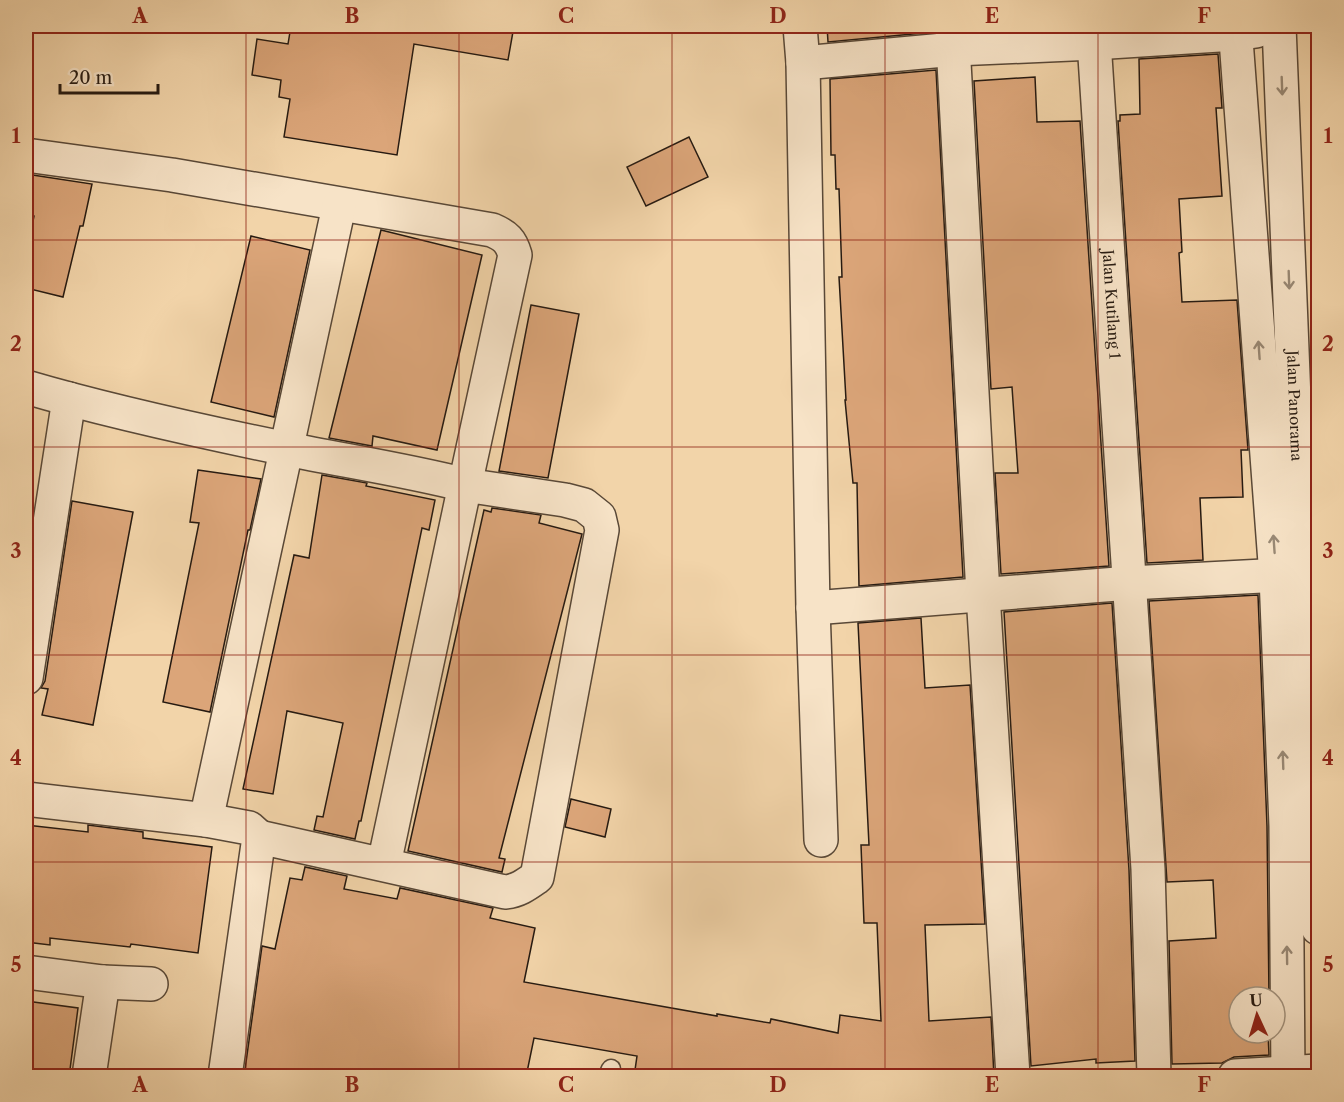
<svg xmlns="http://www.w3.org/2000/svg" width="1344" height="1102" viewBox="0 0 1344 1102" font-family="'Libre Caslon Text',serif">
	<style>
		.building { fill: #dba579; stroke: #261a11; stroke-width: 1.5 }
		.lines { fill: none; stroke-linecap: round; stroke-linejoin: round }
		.service-casing { stroke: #594837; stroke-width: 21 }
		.minor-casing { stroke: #594837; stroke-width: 36 }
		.service { stroke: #f7e3c7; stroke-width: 18 }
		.minor { stroke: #f7e3c7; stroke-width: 33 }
		.oneway { stroke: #998975 }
		.grid { fill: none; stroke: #8f2418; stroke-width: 1.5; stroke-opacity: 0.55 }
		.labels { text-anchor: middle; stroke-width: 4.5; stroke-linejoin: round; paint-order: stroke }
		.street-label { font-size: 15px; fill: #261a11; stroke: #f7e3c7 }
		.neatline { fill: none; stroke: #8f2418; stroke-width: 2 }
		.grid-label { font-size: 20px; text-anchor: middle; font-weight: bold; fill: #8f2418 }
	</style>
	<rect width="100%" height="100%" fill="#f2d4a9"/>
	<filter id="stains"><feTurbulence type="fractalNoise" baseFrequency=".00333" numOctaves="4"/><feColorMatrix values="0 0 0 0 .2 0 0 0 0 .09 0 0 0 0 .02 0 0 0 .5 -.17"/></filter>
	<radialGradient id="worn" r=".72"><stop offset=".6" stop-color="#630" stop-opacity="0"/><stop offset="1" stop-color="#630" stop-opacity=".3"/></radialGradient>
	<g class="building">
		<path d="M291,26h223l-6,34 -94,-16 -17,111 -113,-18 6,-38 -11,-2 2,-17 -29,-5 5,-36 31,5z"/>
		<path d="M827,26h107v6l-106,10z"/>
		<path d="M1218,54l4,54h-6l6,88 -43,3 3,53 -3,1 3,49 55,-2 11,150h-7l2,47 -43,1 3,62 -56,3 -29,-442h2v-6l20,-1 -1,-55z"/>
		<path d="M936,70l27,507 -104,9 -2,-103h-4l-8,-83h1l-7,-123h3l-3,-88h-3l-1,-34h-4l-1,-76z"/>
		<path d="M1035,77l2,45 43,-1 29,445 -108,8 -6,-101h23l-6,-86 -21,2 -17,-308z"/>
		<path d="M689,137l19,40 -62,29 -19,-39z"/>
		<path d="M26,174l66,10 -9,42h-3l-17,71 -37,-9v-33l8,-39 -8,-2z"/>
		<path d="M381,230l101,25 -45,195 -64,-14 -1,10 -43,-8z"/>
		<path d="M251,236l59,14 -36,167 -63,-15z"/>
		<path d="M531,305l48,9 -31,164 -49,-7z"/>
		<path d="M198,470l63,9 -11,51h-2l-38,182 -47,-10 36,-179 -9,-1z"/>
		<path d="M322,475l45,8 -1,3 69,14 -6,30 -7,-2 -61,293h-2l-4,18 -41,-9 3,-14 6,1 20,-94 -56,-12 -14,83 -30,-5 51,-234 15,3z"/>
		<path d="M72,501l61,11 -40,213 -51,-10 6,-26 -7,-1 4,-7z"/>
		<path d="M492,508l49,7 -2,8 43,11 -83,324 6,1 -3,13 -94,-21 76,-341 7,2z"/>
		<path d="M1258,595l9,231 2,171h-30v36h29l1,22 -35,2 -12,6 -50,1 -3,-123 47,-3 -3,-58 -46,2 -18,-281z"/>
		<path d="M1112,603l17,267 6,191 -39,2v-4l-65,7 -27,-454z"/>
		<path d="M921,618l4,70 45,-3 15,239 -60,1 4,96 62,-4 3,60h-360l3,-21 -103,-18 -8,39h-282l18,-131 13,3 15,-71 12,2 3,-13 42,9 -3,13 53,10 3,-11 93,20 -3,10 45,10 -11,54 193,34v-2l53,9 1,-4 67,14 2,-18 41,6 -4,-98h-13l-3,-78h8l-11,-222z"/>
		<path d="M571,799l40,10 -6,28 -40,-10z"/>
		<path d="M26,825l62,7v-7l55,7v6l69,9 -14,106 -67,-9 -1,3 -80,-9v7l-24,-3z"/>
		<path d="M26,1001l52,7 -9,69h-43z"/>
	</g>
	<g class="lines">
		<defs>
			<path id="service" d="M608,1076l3,-7"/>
			<g id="minor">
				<path d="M800,26l3,37 10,545 8,232"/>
				<path d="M952,26l31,568 30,482"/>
				<path id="s1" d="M1093,26l55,843 6,207"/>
				<path d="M1235,26l41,550 10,250 2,250"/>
				<path id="s2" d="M1279,26l22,548 17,354"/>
				<path d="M803,63l152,-14 139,-6 141,-9 21,-3"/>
				<path d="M26,155l146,20 320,55c14,6 19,11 23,25l-50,230c-59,-15 -119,-24 -178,-36 -88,-18 -176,-37 -261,-62"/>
				<path d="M813,608l317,-25 169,-9"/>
				<path d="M26,678l43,-279"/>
				<path d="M26,799l180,21 43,8 10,9 -34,239"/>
				<path d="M206,820l133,-614"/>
				<path d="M259,837l246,55c13,-1 22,-8 32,-15l65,-347 -3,-13 -15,-12 -19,-5 -100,-15 -81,379"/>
				<path d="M26,972l77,10 48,2"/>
				<path d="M89,1076l14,-94"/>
				<path d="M1235,1076l83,-5"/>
			</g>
		</defs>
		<use href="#service" class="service-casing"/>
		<use href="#minor" class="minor-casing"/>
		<use href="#service" class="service"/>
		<use href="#minor" class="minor"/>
	</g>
	<defs><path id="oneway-shaft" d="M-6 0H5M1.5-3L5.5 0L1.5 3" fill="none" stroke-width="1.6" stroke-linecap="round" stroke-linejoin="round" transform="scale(1.5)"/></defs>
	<g class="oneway">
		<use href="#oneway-shaft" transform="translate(1282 86) rotate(88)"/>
		<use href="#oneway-shaft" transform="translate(1289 280) rotate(88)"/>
		<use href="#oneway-shaft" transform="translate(1259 350) rotate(-94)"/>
		<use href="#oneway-shaft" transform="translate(1274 544) rotate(-94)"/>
		<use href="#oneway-shaft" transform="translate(1283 760) rotate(-92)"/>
		<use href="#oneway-shaft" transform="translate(1287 955) rotate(-91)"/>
	</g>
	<path class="grid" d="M246,26v1050M459,26v1050M672,26v1050M885,26v1050M1098,26v1050M26,240h1292M26,447h1292M26,655h1292M26,862h1292"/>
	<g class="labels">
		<g class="street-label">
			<text dy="5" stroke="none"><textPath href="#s1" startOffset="279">Jalan Kutilang 1</textPath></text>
			<text dy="5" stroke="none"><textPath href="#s2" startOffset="380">Jalan Panorama</textPath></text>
		</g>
	</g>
	<rect width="1344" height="1102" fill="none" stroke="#f2d4a9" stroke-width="66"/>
	<g transform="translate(1257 1015) rotate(356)"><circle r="28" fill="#f7e3c7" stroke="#a3937e" stroke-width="1.5"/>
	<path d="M0-4.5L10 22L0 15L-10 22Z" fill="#8f2418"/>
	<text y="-9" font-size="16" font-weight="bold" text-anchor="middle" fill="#261a11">U</text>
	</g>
	<path d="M60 84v9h98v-9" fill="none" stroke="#261a11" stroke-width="3"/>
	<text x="69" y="84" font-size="18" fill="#261a11" stroke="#f7e3c7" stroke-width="4.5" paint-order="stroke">20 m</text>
	<rect x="33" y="33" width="1278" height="1036" class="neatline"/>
	<g class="grid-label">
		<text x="140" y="23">A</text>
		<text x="352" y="23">B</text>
		<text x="566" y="23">C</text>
		<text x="778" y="23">D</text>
		<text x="992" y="23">E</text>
		<text x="1204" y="23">F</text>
		<text x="16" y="143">1</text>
		<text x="1328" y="143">1</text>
		<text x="16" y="351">2</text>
		<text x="1328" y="351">2</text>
		<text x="16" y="558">3</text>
		<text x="1328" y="558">3</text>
		<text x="16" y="765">4</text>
		<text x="1328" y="765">4</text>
		<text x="16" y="972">5</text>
		<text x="1328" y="972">5</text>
		<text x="140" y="1092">A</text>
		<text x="352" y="1092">B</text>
		<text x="566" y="1092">C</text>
		<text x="778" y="1092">D</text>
		<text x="992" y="1092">E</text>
		<text x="1204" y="1092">F</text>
	</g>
	<rect width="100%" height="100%" filter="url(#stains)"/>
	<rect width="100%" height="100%" fill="url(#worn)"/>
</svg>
